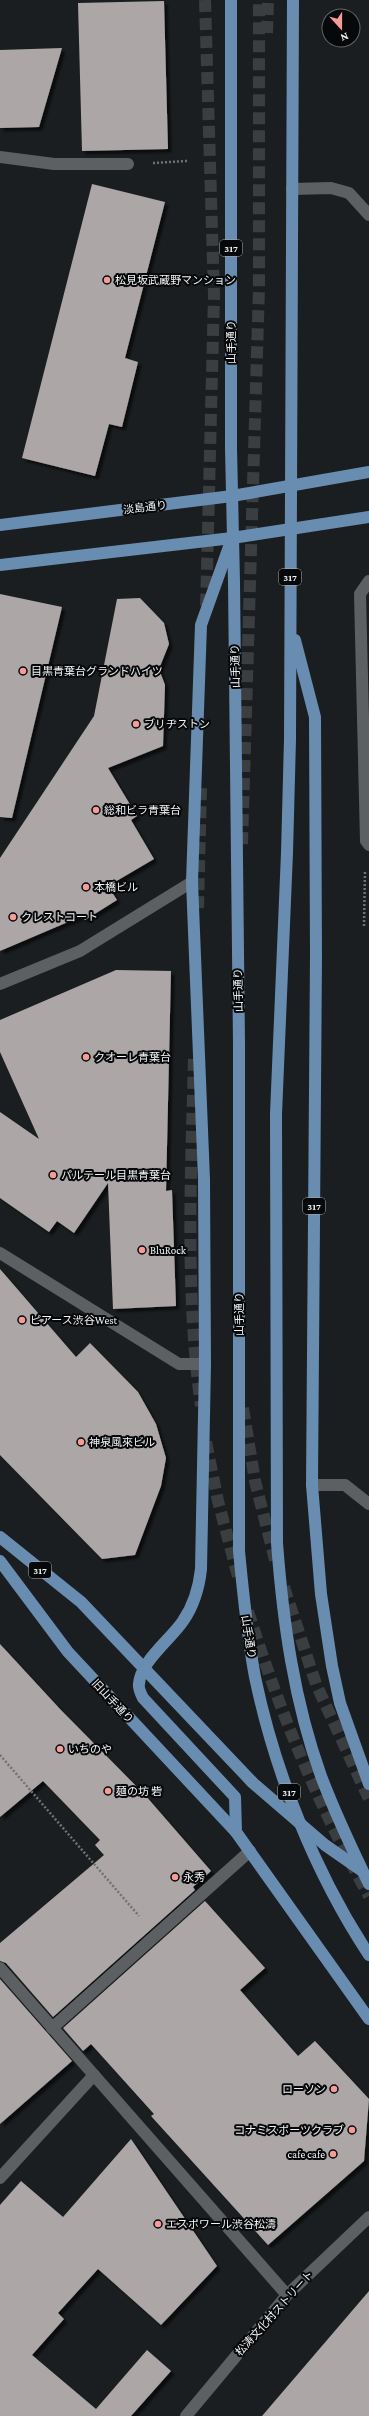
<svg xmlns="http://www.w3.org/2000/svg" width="369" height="2416" viewBox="0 0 369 2416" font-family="'Crimson Pro','Noto Sans JP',serif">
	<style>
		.building { fill: #aca6a6; filter: url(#shadow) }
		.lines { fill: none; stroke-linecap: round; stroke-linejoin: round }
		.highway-tunnel { stroke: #3b3e40; stroke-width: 12; stroke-dasharray: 12 6; stroke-linecap: butt }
		.path { stroke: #707274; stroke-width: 2.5; stroke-dasharray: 2 2; stroke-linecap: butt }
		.minor { stroke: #5d6063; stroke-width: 12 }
		.major { stroke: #688db1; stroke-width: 12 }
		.poi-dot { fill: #f59b98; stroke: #070809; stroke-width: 1.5 }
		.labels { text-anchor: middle; stroke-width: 4; stroke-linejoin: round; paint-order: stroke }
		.shield { fill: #070809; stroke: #abacae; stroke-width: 1 }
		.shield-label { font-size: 10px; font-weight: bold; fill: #f1f3f5 }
		.poi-label { font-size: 11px; fill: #f1f3f5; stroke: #070809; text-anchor: start }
		.street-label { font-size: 11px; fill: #f1f3f5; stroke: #070809 }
	</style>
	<defs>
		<filter id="shadow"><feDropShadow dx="3.5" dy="3.5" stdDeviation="1" flood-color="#0009"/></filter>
	</defs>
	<rect width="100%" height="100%" fill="#1b1e20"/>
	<g class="building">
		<path d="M164,1l4,148 -86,2 -4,-148z"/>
		<path d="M62,48l-23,79 -39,1v-78z"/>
		<path d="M92,184l73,18 -40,156 13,4 -16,65 -13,-3 -14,52 -73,-18z"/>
		<path d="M0,594l62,13 -50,211 -12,-1z"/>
		<path d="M140,598l24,25 5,21 -10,25 6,16 -2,61 -55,22 29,48 -6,4 23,39 -46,27 9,14 -32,20 -3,-4 -82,35v-93l94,-142 23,-117z"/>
		<path d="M116,970l55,1 -5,220 6,-1 4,116 -63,3 -5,-126 -34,50 -17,-12 -8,11 -49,-34v-86l39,27 -39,-87v-32z"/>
		<path d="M0,1269l76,88 14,-14 48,49 18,32 10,34 -5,28 -26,69 -33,4 -102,-104z"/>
		<path d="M0,1644l60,65 85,86 66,76 -18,16 2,3 -142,127 -47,-54 -6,-2v-18l104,-88 -9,-10 5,-5 -57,-59 -43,36z"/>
		<path d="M205,1901l60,67 -25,22 58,66 17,-15 54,58 -5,62 -96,84 -117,-129 3,-2 -63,-70 -8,7 -20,-23z"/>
		<path d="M0,1979l72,82 -72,63z"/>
		<path d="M131,2139l86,127 -56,59 -63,-56 -40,44 6,6 -32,36 64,54 51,-59 24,21 -40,45h-131v-211l21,-24 42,36z"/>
		<path d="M369,2291v125h-107z"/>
	</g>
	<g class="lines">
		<g class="highway-tunnel">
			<path d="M205,0l9,295 -8,314"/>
			<path d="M267,33l1,-33"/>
			<path d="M242,844l17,-556v-288"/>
			<path d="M198,908l3,-121"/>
			<path d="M194,1059c-3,115 -9,233 7,347"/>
			<path d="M243,1408l12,73 20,79"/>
			<path d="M206,1442l12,59 21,79"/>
			<path d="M284,1587l32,97 53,115"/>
			<path d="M248,1611c31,99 70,194 121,285"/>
		</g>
		<g class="path">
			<path d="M153,163l34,-2"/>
			<path d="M364,926l1,-56"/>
			<path d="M0,1755l139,161"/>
		</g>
		<g class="minor">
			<path d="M0,157l54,7h74"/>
			<path d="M292,189l39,-1 18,5 20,22"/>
			<path d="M369,581l-9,13 6,247 3,4"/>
			<path d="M0,984l80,-33 112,-69"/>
			<path d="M0,1253l179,111h26"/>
			<path d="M312,1485h33l24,19"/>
			<path d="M0,1968l287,327"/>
			<path d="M52,2028l198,-177"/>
			<path d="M0,2178l94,-103"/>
			<path d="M186,2416l101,-121 82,-78"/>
		</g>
		<g class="major">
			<path d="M231,0v448l3,134 5,462v507c4,42 8,84 16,126 20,96 60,196 114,278"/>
			<path d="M293,0l-3,739 -3,114 -11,261 1,429c6,79 17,158 44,233 14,37 31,73 48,108"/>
			<path d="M0,525l232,-29 137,-24"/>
			<path d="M230,544l-29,81 -9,257 12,297 1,185 -4,205c-2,19 -7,36 -18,52 -11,17 -43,41 -44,63 -1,4 2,10 4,14l92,99 1,35"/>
			<path d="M0,565l232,-27 137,-21"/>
			<path d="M295,640l20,77 1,240 -4,528 9,109 11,72 8,37 29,81"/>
			<path d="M0,1537l81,65 172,181 72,62 36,25"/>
			<path d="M0,1561l68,91 168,180 133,187"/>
		</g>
	</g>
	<g class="poi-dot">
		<circle cx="107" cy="280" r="4"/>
		<circle cx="23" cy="671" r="4"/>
		<circle cx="136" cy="724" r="4"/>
		<circle cx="96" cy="810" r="4"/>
		<circle cx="86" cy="887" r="4"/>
		<circle cx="13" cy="917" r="4"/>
		<circle cx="86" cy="1057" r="4"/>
		<circle cx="53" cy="1175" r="4"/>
		<circle cx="142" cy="1250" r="4"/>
		<circle cx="22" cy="1320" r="4"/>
		<circle cx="81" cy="1442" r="4"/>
		<circle cx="60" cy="1749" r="4"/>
		<circle cx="108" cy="1791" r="4"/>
		<circle cx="175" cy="1877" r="4"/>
		<circle cx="334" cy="2089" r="4"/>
		<circle cx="352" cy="2130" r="4"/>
		<circle cx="333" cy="2154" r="4"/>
		<circle cx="158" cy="2224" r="4"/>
	</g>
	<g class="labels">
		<g class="shield">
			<rect x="220" y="240" width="22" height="16" rx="3"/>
			<rect x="279" y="569" width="22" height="16" rx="3"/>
			<rect x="303" y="1198" width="22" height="16" rx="3"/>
			<rect x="29" y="1562" width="22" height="16" rx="3"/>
			<rect x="278" y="1784" width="22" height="16" rx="3"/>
		</g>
		<g class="shield-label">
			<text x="231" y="252">317</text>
			<text x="290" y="581">317</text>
			<text x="314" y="1210">317</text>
			<text x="40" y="1574">317</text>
			<text x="289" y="1796">317</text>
		</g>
		<g class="poi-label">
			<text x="115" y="284">松見坂武蔵野マンション</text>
			<text x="31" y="675">目黒青葉台グランドハイツ</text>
			<text x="144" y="728">ブリヂストン</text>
			<text x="104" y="814">総和ビラ青葉台</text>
			<text x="94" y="891">本橋ビル</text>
			<text x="21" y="921">クレストコート</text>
			<text x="94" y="1061">クオーレ青葉台</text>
			<text x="61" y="1179">パルテール目黒青葉台</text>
			<text x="150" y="1254">BluRock</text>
			<text x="30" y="1324">ピアース渋谷West</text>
			<text x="89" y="1446">神泉風來ビル</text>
			<text x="68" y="1753">いちのや</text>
			<text x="116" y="1795">麺の坊 砦</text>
			<text x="183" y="1881">永秀</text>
			<text x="326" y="2093" text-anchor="end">ローソン</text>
			<text x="344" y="2134" text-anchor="end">コナミスポーツクラブ</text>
			<text x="325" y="2158" text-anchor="end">cafe cafe</text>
			<text x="166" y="2228">エスポワール渋谷松濤</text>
		</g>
		<g class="street-label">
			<text transform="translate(231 342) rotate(-90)" y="4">山手通り</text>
			<text transform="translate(145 507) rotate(-7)" y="4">淡島通り</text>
			<text transform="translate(235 666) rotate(-91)" y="4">山手通り</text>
			<text transform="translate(238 990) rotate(-91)" y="4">山手通り</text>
			<text transform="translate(239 1314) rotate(-90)" y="4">山手通り</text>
			<text transform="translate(249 1637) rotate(81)" y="4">山手通り</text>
			<text transform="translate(113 1701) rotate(47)" y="4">旧山手通り</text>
			<text transform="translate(274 2313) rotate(-48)" y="4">松涛文化村ストリート</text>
		</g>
	</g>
	<g transform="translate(341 28) rotate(159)"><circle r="19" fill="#070809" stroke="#656667"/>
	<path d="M0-3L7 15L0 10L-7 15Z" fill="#f59b98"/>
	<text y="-6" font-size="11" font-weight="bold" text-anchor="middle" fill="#f1f3f5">N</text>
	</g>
</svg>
